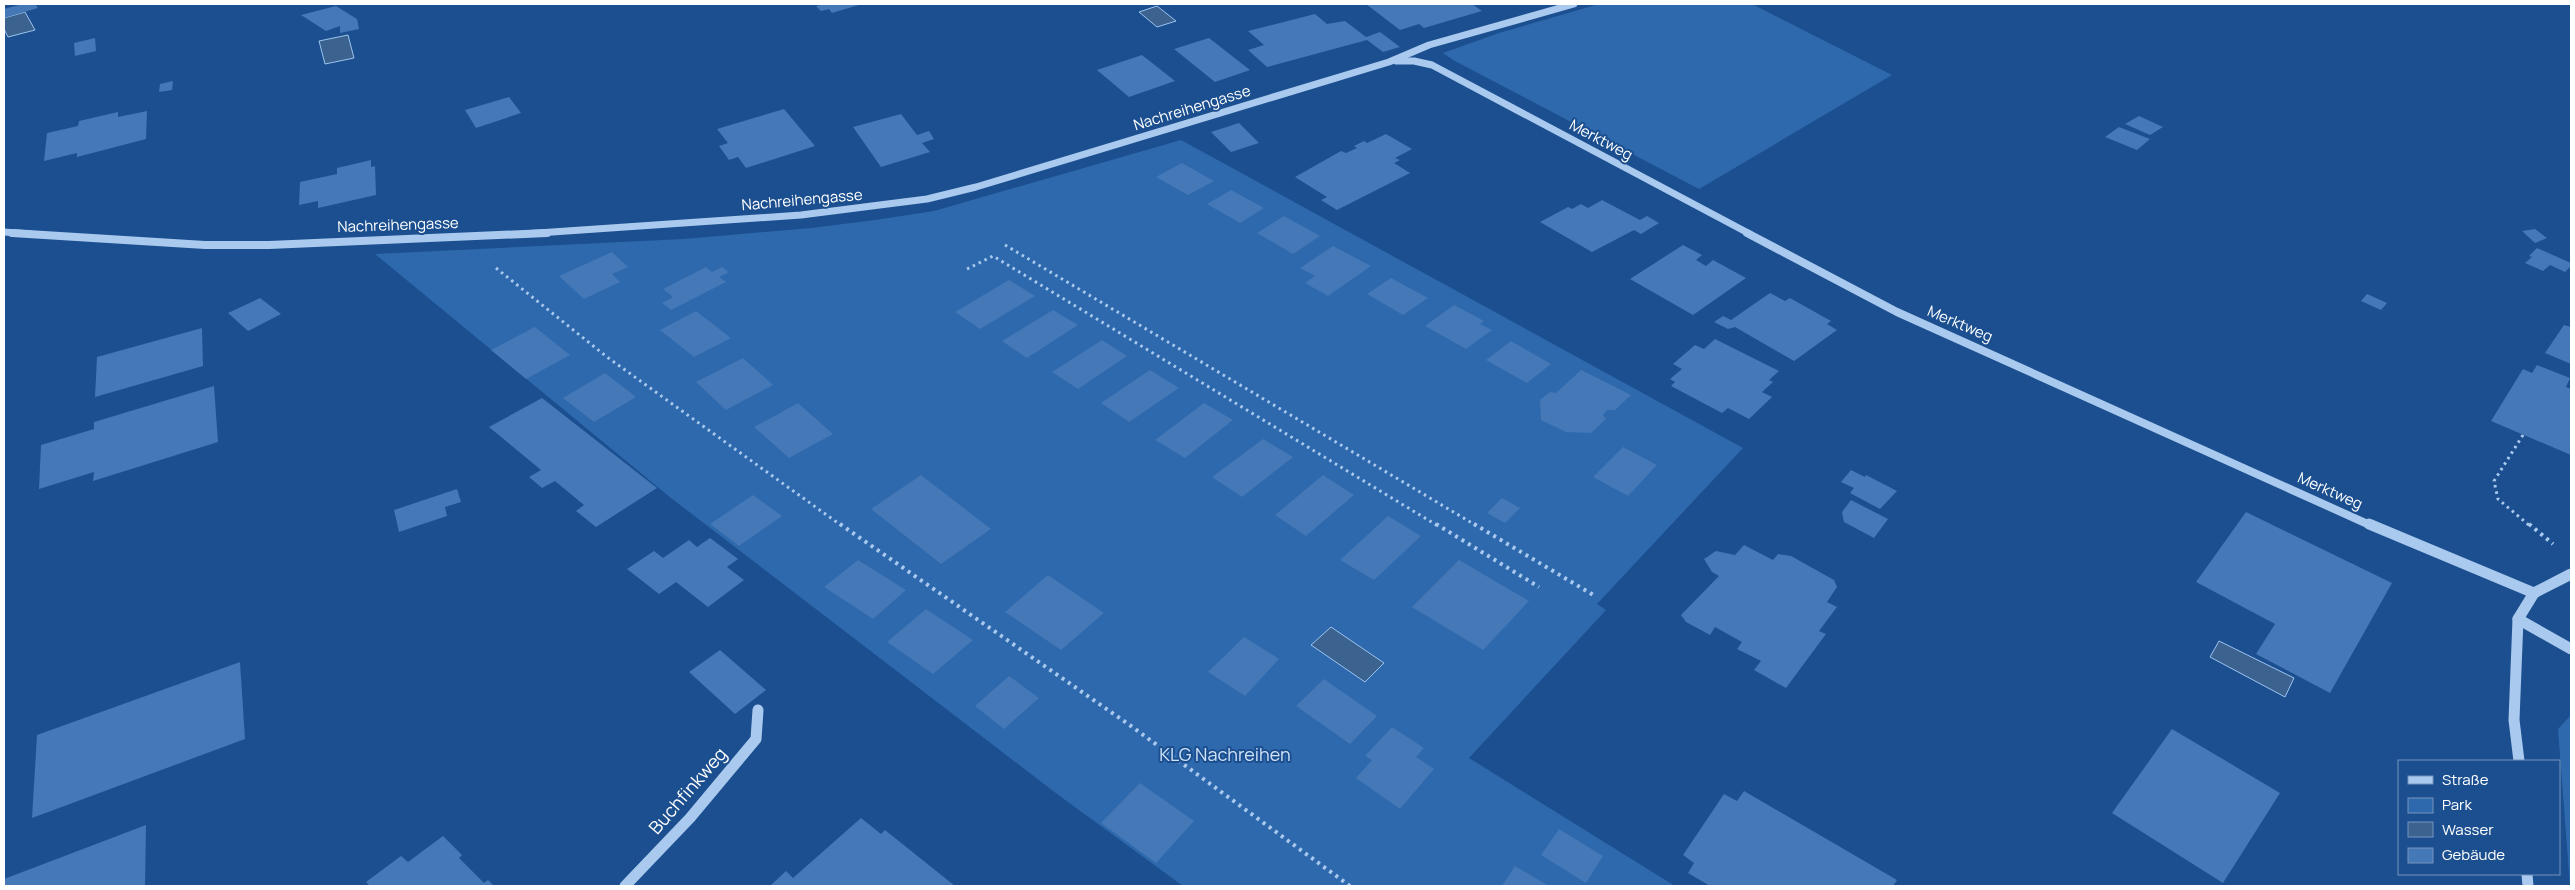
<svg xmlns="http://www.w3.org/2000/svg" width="2575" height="890" viewBox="0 0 2575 890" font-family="Manrope,sans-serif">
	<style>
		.green { fill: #2e69ad }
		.water { fill: #3c6290; stroke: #9cc4f0 }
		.building { fill: #4478b7 }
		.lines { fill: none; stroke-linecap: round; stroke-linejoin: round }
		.path-far1 { stroke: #a9c9ee; stroke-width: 3; stroke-dasharray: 2.5 4; stroke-linecap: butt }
		.path { stroke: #a9c9ee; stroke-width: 4; stroke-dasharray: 3 4.5; stroke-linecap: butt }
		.minor-far2 { stroke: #a9c9ee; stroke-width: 7 }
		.minor-far1 { stroke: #a9c9ee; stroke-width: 8 }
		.minor { stroke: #a9c9ee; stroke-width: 11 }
		.labels { text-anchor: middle; stroke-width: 4; stroke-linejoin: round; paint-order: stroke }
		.street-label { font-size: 15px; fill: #fff; stroke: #1b4f8f }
		.near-park-label { font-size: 18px; fill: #cfe3fa; stroke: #1b4f8f }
		.near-street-label { font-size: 18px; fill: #fff; stroke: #1b4f8f }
	</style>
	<rect width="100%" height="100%" fill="#1b4f8f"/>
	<g class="green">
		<path d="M1599,4h153l140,71 -193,114 -246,-129 -10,-7 56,-20z"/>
		<path d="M1181,140l562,308 -146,156 9,6 -137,148 206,128h-492l-126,-92 -386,-296 -296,-244 309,-15 127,-11 64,-8 59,-9z"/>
		<path d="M2571,715v171h-1l-12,-157z"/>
	</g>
	<g class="water">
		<path d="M1157,6l19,15 -19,6 -18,-15z"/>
		<path d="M25,12l10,18 -27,7 -4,-8v-11z"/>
		<path d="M348,35l6,23 -29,6 -6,-23z"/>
		<path d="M1331,627l53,36 -19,19 -54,-37z"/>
		<path d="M2219,641l75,37 -9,19 -75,-40z"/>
	</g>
	<g class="building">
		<path d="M23,4h12l3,4 -34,10v-9z"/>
		<path d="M826,4h36l-30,9 -3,-4 -8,2 -5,-5z"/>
		<path d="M1366,4h106l10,7 -58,17 -5,-4 -19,6z"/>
		<path d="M336,6l21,13 2,10 -19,4v-7l-14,5 -25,-16z"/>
		<path d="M1315,14l12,10 18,-3 21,16 14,-5 20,15 -17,5 -16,-12 -100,27 -19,-17 16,-5 -16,-14z"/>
		<path d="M95,38l1,13 -21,5 -1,-13z"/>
		<path d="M1209,38l41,32 -35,12 -41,-33z"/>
		<path d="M1142,55l33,26 -46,16 -32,-27z"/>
		<path d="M173,81l-1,9 -13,2 1,-8z"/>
		<path d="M509,97l12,16 -45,15 -11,-18z"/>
		<path d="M784,109l31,37 -69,22 -8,-11 -9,3 -10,-14 9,-3 -11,-14z"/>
		<path d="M147,111l-1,28 -69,18v-4l-33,8 3,-28 31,-7 1,-5 39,-9v5z"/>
		<path d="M901,114l16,21 12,-4 5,8 -12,4 8,9 -49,15 -28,-40z"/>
		<path d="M2139,116l24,11 -13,8 -25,-11z"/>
		<path d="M1239,123l20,20 -28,9 -20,-20z"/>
		<path d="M2119,127l31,12 -13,11 -32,-13z"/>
		<path d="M1386,134l26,15 -17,9 5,2 -6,3 16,10 -73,37 -16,-10 6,-3 -32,-20 46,-26 5,2 11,-5 -3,-2 10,-5 3,2z"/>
		<path d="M371,160v7l4,-1 1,29 -58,13v-7l-19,4 1,-23 37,-8v-6z"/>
		<path d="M1182,163l32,18 -26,14 -32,-18z"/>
		<path d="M1231,190l33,18 -24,15 -33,-19z"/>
		<path d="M1602,200l38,20 7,-4 12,7 -18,11 -7,-4 -42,22 -52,-30 28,-15 4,2 9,-5 7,4z"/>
		<path d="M1284,216l36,20 -27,18 -36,-21z"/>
		<path d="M2535,229l12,9 -12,5 -13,-12z"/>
		<path d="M1683,245l19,10 -6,5 10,6 7,-6 33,18 -53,37 -63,-36z"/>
		<path d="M1333,246l38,20 -43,30 -23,-13 10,-7 -15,-8z"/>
		<path d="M2537,248l34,15v3l-6,6 -15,-7 -7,6 -18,-8 7,-6 -3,-1z"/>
		<path d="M612,252l16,15 -16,7 8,8 -36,17 -25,-23z"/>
		<path d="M706,267l6,5 10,-5 7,5 -10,5 7,5 -55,28 -9,-7 11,-6 -10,-8z"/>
		<path d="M1391,278l37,20 -25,17 -36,-21z"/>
		<path d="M1009,280l26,16 -55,33 -25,-17z"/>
		<path d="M1770,293l15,8 5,-3 41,23 -4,3 10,6 -43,31 -59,-34 -7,2 -14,-7 9,-6 8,4z"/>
		<path d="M2367,294l20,9 -6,7 -20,-9z"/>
		<path d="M260,298l21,16 -33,17 -20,-18z"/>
		<path d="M1454,305l30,16 -4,3 12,6 -26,19 -41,-23z"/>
		<path d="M1053,310l25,15 -51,33 -25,-17z"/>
		<path d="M696,311l35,27 -37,19 -34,-27z"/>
		<path d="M2564,325l7,2v37l-26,-11z"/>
		<path d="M535,327l35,28 -44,24 -35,-29z"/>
		<path d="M202,328l1,38 -108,31 2,-40z"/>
		<path d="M1715,339l64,32 -10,9 4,2 -11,10 10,5 -23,22 -21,-11 -6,5 -51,-27 4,-4 -5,-3 12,-10 -9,-5 22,-19 9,4z"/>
		<path d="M1102,340l25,16 -49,33 -26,-17z"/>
		<path d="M1511,341l40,23 -24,19 -41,-23z"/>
		<path d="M743,358l30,27 -47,25 -30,-28z"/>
		<path d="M2537,365l33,13 -4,9 5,2v66l-80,-34 32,-52 9,4z"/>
		<path d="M1150,370l29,18 -50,34 -28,-19z"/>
		<path d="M1581,370l50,25 -16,15h-8l-4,5 3,4 -15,14 -25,-1 -25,-12 -1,-20 10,-8 6,1z"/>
		<path d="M605,373l31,24 -42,25 -31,-24z"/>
		<path d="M214,386l4,56 -125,39 1,-9 -55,17 2,-44 53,-16v-7z"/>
		<path d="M542,398l115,90 -61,39 -20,-16 8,-6 -29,-24 -13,7 -13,-11 12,-7 -52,-43z"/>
		<path d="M798,403l35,31 -44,24 -35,-31z"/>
		<path d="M1204,403l29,17 -48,38 -30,-18z"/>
		<path d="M1263,439l30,18 -51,40 -30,-20z"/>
		<path d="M1623,447l34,18 -29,31 -35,-19z"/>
		<path d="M1851,470l14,7 1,-2 31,16 -17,18 -30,-16 4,-5 -13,-6z"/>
		<path d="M921,475l70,54 -50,35 -70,-55z"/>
		<path d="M1323,475l31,20 -48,41 -31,-21z"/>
		<path d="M457,489l4,13 -16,5 2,9 -48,16 -5,-22z"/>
		<path d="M753,495l29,21 -43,30 -29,-22z"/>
		<path d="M1502,498l18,10 -15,15 -18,-10z"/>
		<path d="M1851,500l37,19 -14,19 -30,-16 -2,-10z"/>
		<path d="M2246,512l146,71 -62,110 -74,-39 19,-30 -79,-42z"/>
		<path d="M1388,516l33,20 -47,44 -34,-20z"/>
		<path d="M710,538l28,21 -11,8 17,13 -36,27 -32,-25 -17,12 -32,-25 27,-18 9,7 26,-18 8,7z"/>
		<path d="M1744,545l29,15 5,-6 13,2 43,24 3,7 -10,15 10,5 -18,24 7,3 -40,54 -32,-18 7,-9 -24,-12 5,-7 -27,-15 -5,8 -24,-13 -5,-7 38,-39 -7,-4 -8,-13 12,-8 19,4z"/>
		<path d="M858,560l48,30 -33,29 -49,-32z"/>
		<path d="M1459,560l70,41 -46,49 -71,-43z"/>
		<path d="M1048,575l56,38 -43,37 -56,-38z"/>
		<path d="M926,609l47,31 -40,34 -46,-32z"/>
		<path d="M1244,637l35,22 -34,37 -37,-24z"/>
		<path d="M720,650l46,40 -31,24 -46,-42z"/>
		<path d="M240,662l5,77 -213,79 5,-83z"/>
		<path d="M1009,676l30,22 -35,31 -29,-23z"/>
		<path d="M1324,679l53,37 -27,28 -54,-38z"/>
		<path d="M1392,727l32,21 -8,9 18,12 -34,40 -44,-31 16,-18 -7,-4z"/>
		<path d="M2172,729l108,64 -57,90 -111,-70z"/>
		<path d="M1140,783l54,38 -38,42 -55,-40z"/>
		<path d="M1744,791l153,89 -4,6h-183l-22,-13 6,-10 -11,-8 41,-61 13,7z"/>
		<path d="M861,818l20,16 4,-4 70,56h-185l16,-15 7,7z"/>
		<path d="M146,825l-1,61h-141v-7z"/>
		<path d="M1559,829l44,27 -17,27 -45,-28z"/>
		<path d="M443,836l19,19 -3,3 25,25 4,-3 6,6h-124l-4,-4 35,-26 7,6z"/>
		<path d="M1515,866l34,20h-47z"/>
	</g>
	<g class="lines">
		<g class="path-far1">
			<path d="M1005,245l472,281"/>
			<path d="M496,268l111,89 235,169"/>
			<path d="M967,269l26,-13 445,270"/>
			<path d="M2523,435l-29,46 4,18 32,27"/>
		</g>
		<g class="path">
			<path d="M840,524l291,202 219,160"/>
			<path d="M1436,524l103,63"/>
			<path d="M1474,524l121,72"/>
			<path d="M2529,524l24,20"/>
		</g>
		<g class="minor-far2">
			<path d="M1396,61h18l18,4 318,169"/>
			<path d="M4,232l27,2"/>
			<path d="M523,234l278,-19 126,-16 49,-12 413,-125 40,-17 145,-41"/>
		</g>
		<g class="minor-far1">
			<path d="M12,233l193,12h64l278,-12"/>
			<path d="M1747,233l150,79 475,214"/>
		</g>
		<g class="minor">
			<path d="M2369,524l165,69"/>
			<path d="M2518,619l53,30"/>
			<path d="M2519,761l-5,-41 4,-101 16,-26 37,-19"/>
			<path d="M2527,874l1,12"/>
			<path d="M625,886l65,-68 66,-79 2,-29"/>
		</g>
	</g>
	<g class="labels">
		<g class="street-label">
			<text transform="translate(1192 108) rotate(-17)" y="5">Nachreihengasse</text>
			<text transform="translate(1601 140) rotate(28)" y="5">Merktweg</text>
			<text transform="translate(802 200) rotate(-5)" y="5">Nachreihengasse</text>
			<text transform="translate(398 225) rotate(-2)" y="5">Nachreihengasse</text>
			<text transform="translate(1960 324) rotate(23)" y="5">Merktweg</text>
			<text transform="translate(2330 491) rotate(24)" y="5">Merktweg</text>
		</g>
		<g class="near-park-label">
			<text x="1225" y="761">KLG Nachreihen</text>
		</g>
		<g class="near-street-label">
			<text transform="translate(688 791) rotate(-49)" y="6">Buchfinkweg</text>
		</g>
	</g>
	<rect width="2575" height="890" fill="none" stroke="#ffffff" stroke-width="10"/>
	<rect x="2398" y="760" width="162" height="115" fill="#1b4f8f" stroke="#7695bc"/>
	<rect x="2408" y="776" width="25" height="8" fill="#a9c9ee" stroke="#7695bc"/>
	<text x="2442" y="785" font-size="15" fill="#ffffff">Straße</text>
	<rect x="2408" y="798" width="25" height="15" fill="#2e69ad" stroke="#7695bc"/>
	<text x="2442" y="810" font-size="15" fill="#ffffff">Park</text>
	<rect x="2408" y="822" width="25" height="15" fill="#3c6290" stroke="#7695bc"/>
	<text x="2442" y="835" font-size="15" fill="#ffffff">Wasser</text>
	<rect x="2408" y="848" width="25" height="15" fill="#4478b7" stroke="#7695bc"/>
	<text x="2442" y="860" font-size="15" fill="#ffffff">Gebäude</text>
</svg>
